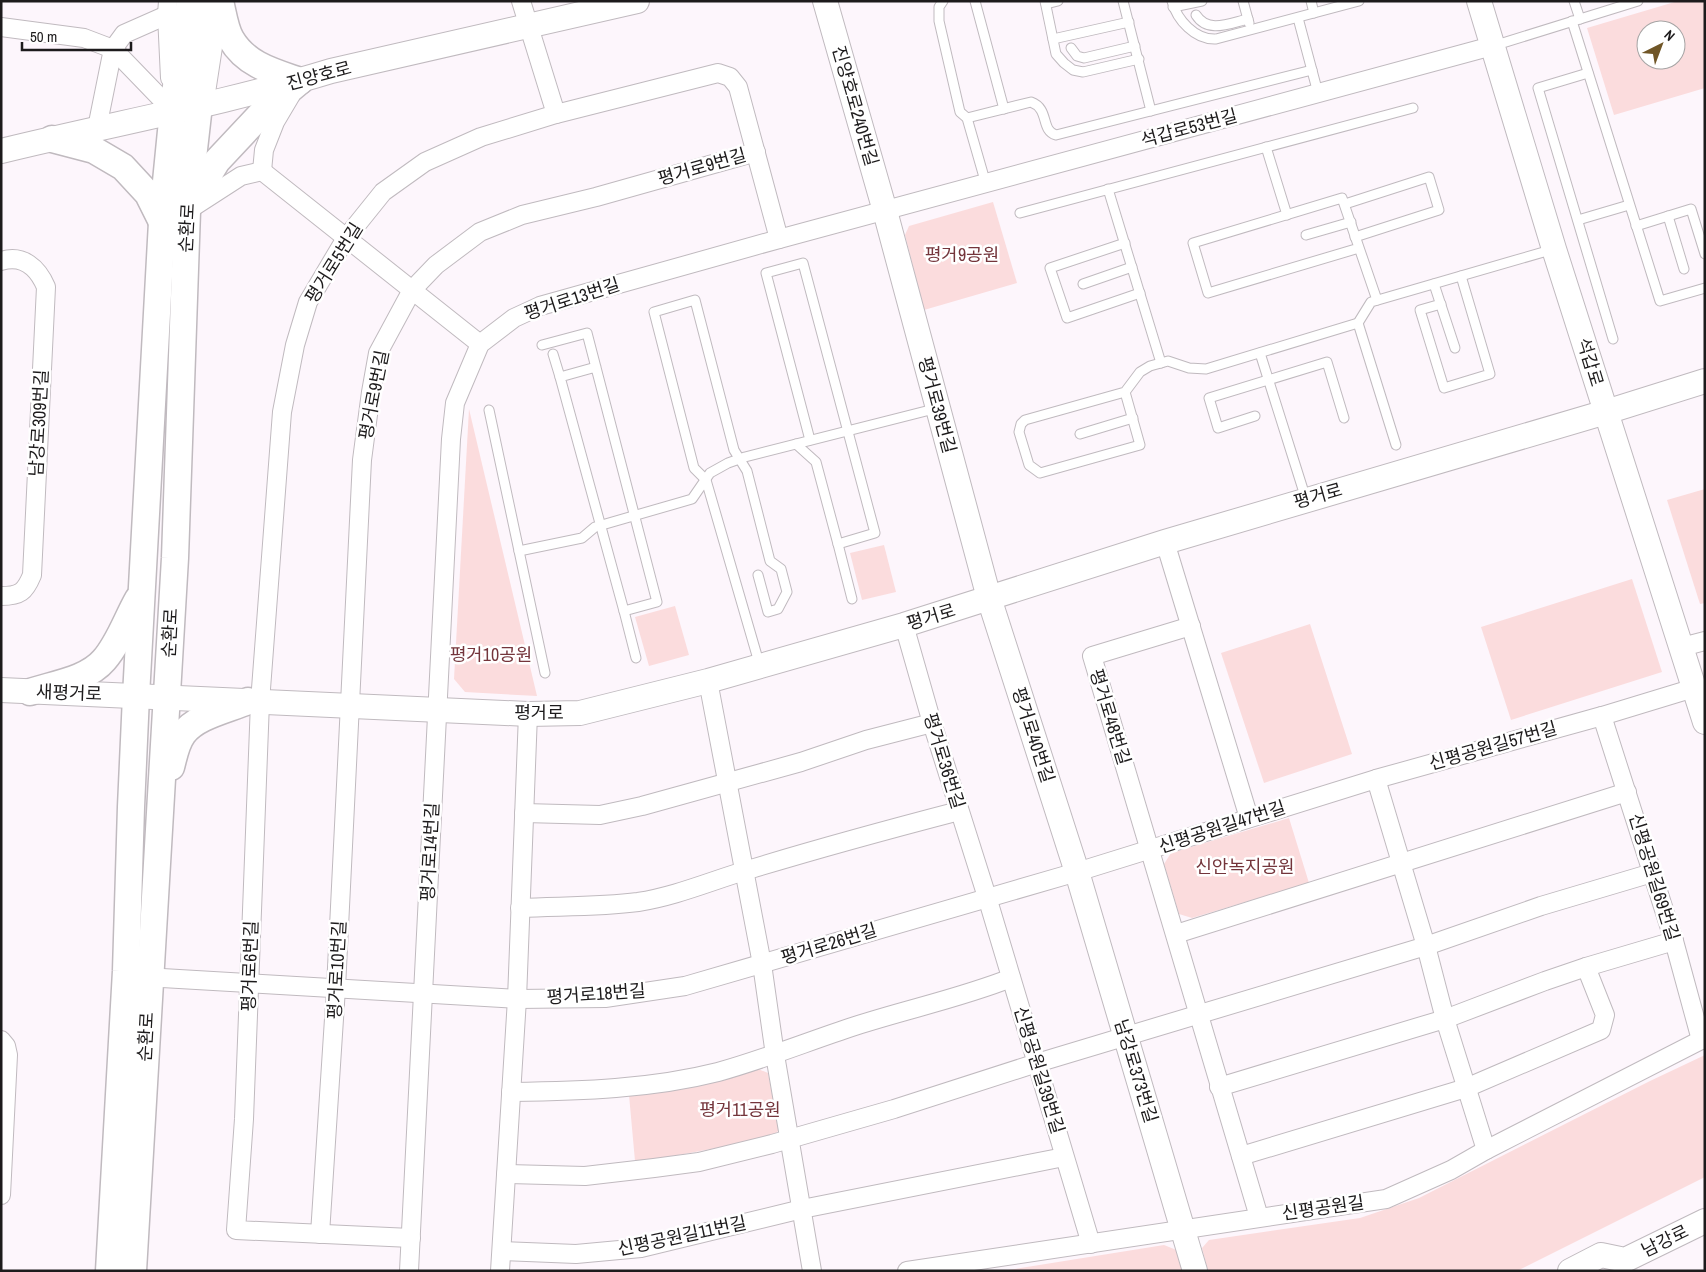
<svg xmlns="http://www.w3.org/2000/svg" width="1706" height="1272" viewBox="0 0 1706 1272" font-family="'Archivo Narrow','Noto Sans KR',sans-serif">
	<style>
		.green { fill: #fbdcdd; fill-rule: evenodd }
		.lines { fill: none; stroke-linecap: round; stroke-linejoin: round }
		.lane-casing { stroke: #c0babf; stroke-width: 11 }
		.street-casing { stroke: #c0babf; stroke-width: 20 }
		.secondary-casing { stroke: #c0babf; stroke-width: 26 }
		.primary-casing { stroke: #c0babf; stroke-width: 29 }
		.highway-casing { stroke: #c0babf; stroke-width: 30 }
		.lane { stroke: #fff; stroke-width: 9 }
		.street { stroke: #fff; stroke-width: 18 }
		.secondary { stroke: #fff; stroke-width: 24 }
		.primary { stroke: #fff; stroke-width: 26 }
		.highway { stroke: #fff; stroke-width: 28 }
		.labels { text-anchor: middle; stroke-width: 5; stroke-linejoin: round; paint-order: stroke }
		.street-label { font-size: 18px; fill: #1d1b1c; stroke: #fff }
		.park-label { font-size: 18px; fill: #74353b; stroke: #fff }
	</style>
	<rect width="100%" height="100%" fill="#fdf6fc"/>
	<g class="green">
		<path d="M1678,1h27v87l-91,27 -27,-87zM1646,30h30v30h-30z"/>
		<path d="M993,202l24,81 -93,27 -19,-75 4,-9z"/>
		<path d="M469,409l68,287 -72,-4 -11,-13z"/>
		<path d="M1705,489v114l-5,1 -33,-104z"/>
		<path d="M884,545l12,47 -34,8 -12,-47z"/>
		<path d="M1632,579l30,93 -151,48 -30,-93z"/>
		<path d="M675,606l14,49 -40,11 -14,-49z"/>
		<path d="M1310,624l42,130 -88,29 -43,-130z"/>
		<path d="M1289,818l20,65 -117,35 -13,-4 -15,-50 7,-11z"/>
		<path d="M1705,1055v122l-188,94h-309l-6,-23 7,-8 151,-22 59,-20 231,-117z"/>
		<path d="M758,1069l10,4 11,57 -8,8 -98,18 -38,5 -6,-66c44,-6 87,-12 129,-26z"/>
		<path d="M1164,1245l15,6 5,20h-182z"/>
	</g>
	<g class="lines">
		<defs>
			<g id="lane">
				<path d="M943,1l-4,6v14l21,91 7,6 19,66"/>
				<path d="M975,1l29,108"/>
				<path d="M1045,1l11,53 8,9 9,7 10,2 56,-13"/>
				<path d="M1123,1l28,110"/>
				<path d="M1172,1c5,19 23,39 44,38l143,-38"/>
				<path d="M1243,1l6,22"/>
				<path d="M1311,1l3,12"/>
				<path d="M1574,1l6,18"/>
				<path d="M1046,4l12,-3"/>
				<path d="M1173,7l29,-6"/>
				<path d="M1196,15c12,19 34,8 52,4"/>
				<path d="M1298,18l20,75"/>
				<path d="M1572,21l88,280 45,-13"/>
				<path d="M1053,39l76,-17"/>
				<path d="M1493,46l145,-45"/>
				<path d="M1071,48l6,8 7,2 51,-12"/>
				<path d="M1588,73l-50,15 75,251"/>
				<path d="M967,118l64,-16c19,7 9,28 25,33l256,-65"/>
				<path d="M1266,147l21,68"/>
				<path d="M1108,189l53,174"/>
				<path d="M1345,204l84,-27 10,33 -84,27"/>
				<path d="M1020,213l393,-105"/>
				<path d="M1668,216l16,53"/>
				<path d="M1578,220l51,-15"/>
				<path d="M1636,226l55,-17 14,45"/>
				<path d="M1306,235l45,-13"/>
				<path d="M1125,243l-75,25 17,50 73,-25"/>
				<path d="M1359,248l-151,45 -15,-50 149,-45 35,102"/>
				<path d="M1083,284l49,-17"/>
				<path d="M1434,284l21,64"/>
				<path d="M1441,304l-21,6 24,78 46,-14 -29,-98"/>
				<path d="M1358,323l38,122"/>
				<path d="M542,345l45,-12c23,90 46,180 70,269l-33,9 -64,-234 36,-10"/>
				<path d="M1260,353l46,146"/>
				<path d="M553,354l7,23"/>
				<path d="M1125,392l15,53 -100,28 -11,-8 -10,-33 2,-8 4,-4 100,-28 15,-20 10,-6 18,-5 21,7 17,1 152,-46 13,-21 183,-53"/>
				<path d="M489,410l56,263"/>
				<path d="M1255,416l-37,12 -9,-30 118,-36 17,56"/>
				<path d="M1080,434l53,-16"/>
				<path d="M796,444l20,18 22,82 37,-11 -72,-270 -37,10 44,167"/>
				<path d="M838,544l14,55"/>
				<path d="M519,551l63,-13 13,-11 97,-28 18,-26 18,-10 17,-6 193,-49"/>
				<path d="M758,575l10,37 10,-3 9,-17 -6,-23 -11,-8 -23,-90 -13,-21 -39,-150 -41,12 40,156 12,12 54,186"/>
				<path d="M624,611l12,47"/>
			</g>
			<g id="street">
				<path d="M168,1l-1,14 3,63"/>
				<path d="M521,1l35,113"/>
				<path d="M1,27l83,11 29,11 60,62"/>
				<path d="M97,128l16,-79 11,-15 43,-19"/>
				<path d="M262,171l218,173"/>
				<path d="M262,171l2,-21 11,-28 16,-27"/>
				<path d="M193,207l48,-31 21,-5"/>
				<path d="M1,261c22,-7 37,7 45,26l-14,288c-7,17 -12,21 -31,21"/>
				<path d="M1165,542l84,276"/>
				<path d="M904,625l28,98 55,174 104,347"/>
				<path d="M1191,626l-99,30 167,561"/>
				<path d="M1682,647l23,-6"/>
				<path d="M708,681l54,283 13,91 37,216"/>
				<path d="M1602,716l72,225 27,99"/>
				<path d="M1376,779l50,167 19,73 41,131"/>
				<path d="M524,813l76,2 42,-9 159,-44 65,-22 66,-17"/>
				<path d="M520,908c39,-2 79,-1 118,-6 39,-6 75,-22 113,-33 69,-21 139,-40 208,-58"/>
				<path d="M1176,934l451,-142"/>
				<path d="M162,978l355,21 88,-1 80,-12 392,-114 299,-93 226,-63 92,-28"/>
				<path d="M1,1040l5,6 2,9 -7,140"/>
				<path d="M1219,1087l226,-68 100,-38 41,-14 88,-26"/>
				<path d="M511,1092c70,-1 140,-3 207,-20 47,-13 91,-31 137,-46 52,-17 106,-28 156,-48"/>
				<path d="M1241,1156l225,-68 135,-58 4,-15 -19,-48"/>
				<path d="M506,1174l79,2 69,-8 45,-6 73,-18 122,-35 143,-46 389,-117 115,-40 111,-33"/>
				<path d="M320,1234l16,-246 26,-528 9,-68 7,-39 34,-63 24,-25 44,-33 42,-17 74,-18 160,-45"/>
				<path d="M411,1238l-175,-8 8,-111 16,-417 22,-290 13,-67 13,-43 38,-64 37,-46 42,-30 56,-25 75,-23 162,-41 12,4 8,10 41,152"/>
				<path d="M502,1251l74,3 65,-6 161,-39 262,-52"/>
				<path d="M409,1271l42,-832 4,-36 25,-59 34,-26 26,-12 239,-67 713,-193"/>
				<path d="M500,1271l17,-272 11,-285"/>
				<path d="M907,1271l479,-72 65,-29 35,-20 219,-112"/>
			</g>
			<g id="secondary">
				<path d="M825,1l60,210 104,387 88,274 118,399"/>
				<path d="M1479,1l75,248 151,473"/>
				<path d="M1,151c110,-27 222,-47 330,-80l306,-70"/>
				<path d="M1,690l527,24 52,-1 128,-32 196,-56 261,-83 441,-130 99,-31"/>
				<path d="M1570,1271l31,-16 24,5 80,-39"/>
			</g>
			<g id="primary">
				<path d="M220,1c3,12 5,28 11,38 15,26 43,33 69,42"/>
				<path d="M52,139l42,11 29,17 25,27 14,28"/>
				<path d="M192,202l25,-41 46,-49 37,-31"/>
				<path d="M30,692c24,-8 57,-12 74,-32 15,-17 23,-42 34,-61"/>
				<path d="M171,767c3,-11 5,-24 12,-33 13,-18 44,-24 65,-33"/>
				<path d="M109,1271l17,-300 5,-164 5,-111 26,-474 11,-111"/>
				<path d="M133,1271l42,-713 12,-347 12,-106"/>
			</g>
			<g id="highway">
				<path d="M199,105l16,-104"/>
				<path d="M173,111l18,-110"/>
			</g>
		</defs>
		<use href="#lane" class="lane-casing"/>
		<use href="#street" class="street-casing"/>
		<use href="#secondary" class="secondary-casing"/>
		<use href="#primary" class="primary-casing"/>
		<use href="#highway" class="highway-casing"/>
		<use href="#lane" class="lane"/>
		<use href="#street" class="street"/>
		<use href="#secondary" class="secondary"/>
		<use href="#primary" class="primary"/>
		<use href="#highway" class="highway"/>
	</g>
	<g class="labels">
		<g class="street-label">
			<text transform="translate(319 76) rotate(-15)" y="6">진양호로</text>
			<text transform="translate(855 106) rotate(74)" y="6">진양호로240번길</text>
			<text transform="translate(1189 128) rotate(-15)" y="6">석갑로53번길</text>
			<text transform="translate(702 167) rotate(-16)" y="6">평거로9번길</text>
			<text transform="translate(187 228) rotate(-87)" y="6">순환로</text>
			<text transform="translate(334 263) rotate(-58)" y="6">평거로5번길</text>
			<text transform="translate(572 299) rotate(-18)" y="6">평거로13번길</text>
			<text transform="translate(1590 362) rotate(73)" y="6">석갑로</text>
			<text transform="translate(374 395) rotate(-79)" y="6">평거로9번길</text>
			<text transform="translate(937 405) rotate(75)" y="6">평거로39번길</text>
			<text transform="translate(39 423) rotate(-87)" y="6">남강로309번길</text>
			<text transform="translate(1318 496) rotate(-16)" y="6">평거로</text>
			<text transform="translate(931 617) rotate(-17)" y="6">평거로</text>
			<text transform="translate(170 633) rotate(-87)" y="6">순환로</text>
			<text transform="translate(69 693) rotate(2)" y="6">새평거로</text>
			<text x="539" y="719">평거로</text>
			<text transform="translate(1110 717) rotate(73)" y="6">평거로48번길</text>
			<text transform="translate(1033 735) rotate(72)" y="6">평거로40번길</text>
			<text transform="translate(1493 746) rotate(-16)" y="6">신평공원길57번길</text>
			<text transform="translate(944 761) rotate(73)" y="6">평거로36번길</text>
			<text transform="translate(1222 827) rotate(-18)" y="6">신평공원길47번길</text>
			<text transform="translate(430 852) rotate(-87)" y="6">평거로14번길</text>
			<text transform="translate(1654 877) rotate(73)" y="6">신평공원길69번길</text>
			<text transform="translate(829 944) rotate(-17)" y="6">평거로26번길</text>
			<text transform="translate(250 966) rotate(-88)" y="6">평거로6번길</text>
			<text transform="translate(337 970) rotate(-87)" y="6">평거로10번길</text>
			<text transform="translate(596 994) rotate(-4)" y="6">평거로18번길</text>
			<text transform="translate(146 1037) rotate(-87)" y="6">순환로</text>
			<text transform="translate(1039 1070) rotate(73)" y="6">신평공원길39번길</text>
			<text transform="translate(1136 1071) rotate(73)" y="6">남강로373번길</text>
			<text transform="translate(1323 1208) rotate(-8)" y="6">신평공원길</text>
			<text transform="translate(682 1236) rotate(-12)" y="6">신평공원길11번길</text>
			<text transform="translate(1665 1241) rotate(-26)" y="6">남강로</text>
		</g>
		<g class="park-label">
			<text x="962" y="261">평거9공원</text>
			<text x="491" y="661">평거10공원</text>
			<text x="1245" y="873">신안녹지공원</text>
			<text x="740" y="1116">평거11공원</text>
		</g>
	</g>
	<rect width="1706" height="1272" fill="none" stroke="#1d1b1c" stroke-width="5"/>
	<g transform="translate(1661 45) rotate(42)"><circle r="24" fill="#ffffff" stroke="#a5a4a4"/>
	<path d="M0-4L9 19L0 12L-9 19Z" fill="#705627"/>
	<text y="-8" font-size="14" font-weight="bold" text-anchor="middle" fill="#1d1b1c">N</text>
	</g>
	<path d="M22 42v8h109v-8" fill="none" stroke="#1d1b1c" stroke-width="2.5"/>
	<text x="30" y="42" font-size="15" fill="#1d1b1c" stroke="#ffffff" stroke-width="4" paint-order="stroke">50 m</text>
</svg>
